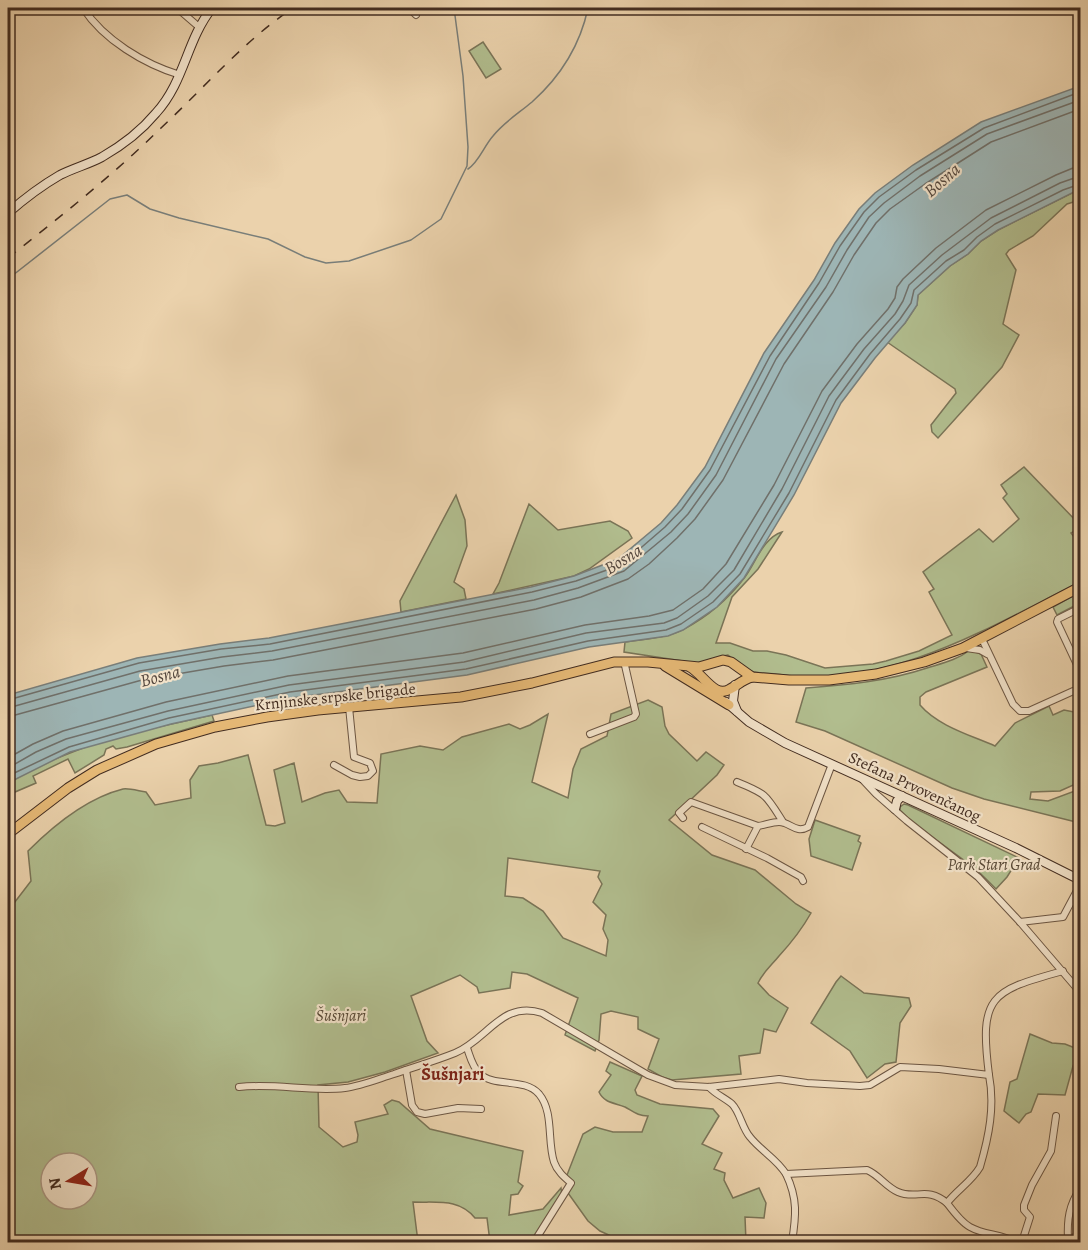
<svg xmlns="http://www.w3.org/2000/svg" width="1088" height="1250" viewBox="0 0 1088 1250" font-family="Alegreya,serif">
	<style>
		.green { fill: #b1bd8e; stroke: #7a7457; stroke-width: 1.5; fill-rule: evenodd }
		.water { fill: #9db5b5; stroke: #797e79; stroke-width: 1.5 }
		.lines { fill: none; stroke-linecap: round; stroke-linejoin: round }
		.shore { stroke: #70706a; stroke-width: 1.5 }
		.stream { stroke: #797e79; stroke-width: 1.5 }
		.street-casing { stroke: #6c5643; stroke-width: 8 }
		.secondary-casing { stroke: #422c20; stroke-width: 10 }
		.primary-casing { stroke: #422c20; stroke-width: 11 }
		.street { stroke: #f2e2c9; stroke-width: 6 }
		.secondary { stroke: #f2e2c9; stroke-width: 8 }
		.primary { stroke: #e6b976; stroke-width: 9 }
		.rail { stroke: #422c20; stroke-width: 1.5; stroke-dasharray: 10 10; stroke-linecap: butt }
		.labels { text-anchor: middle; stroke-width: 4.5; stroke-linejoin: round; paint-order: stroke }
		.street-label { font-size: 16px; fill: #422c20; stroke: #f2e2c9 }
		.park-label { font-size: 16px; font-style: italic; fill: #584936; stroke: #f2e2c9 }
		.water-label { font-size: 18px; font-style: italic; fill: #54473e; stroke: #f2e2c9 }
		.neighbourhood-label { font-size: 18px; font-weight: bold; fill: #7a1f14; stroke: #f2e2c9 }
	</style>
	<rect width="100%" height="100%" fill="#ebd2ac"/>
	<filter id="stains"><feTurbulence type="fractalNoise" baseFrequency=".00333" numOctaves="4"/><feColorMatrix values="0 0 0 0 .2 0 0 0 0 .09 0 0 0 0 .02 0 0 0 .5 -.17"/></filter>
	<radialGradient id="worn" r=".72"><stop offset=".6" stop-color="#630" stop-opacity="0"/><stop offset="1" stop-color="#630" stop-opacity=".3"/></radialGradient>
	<g class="green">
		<path d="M483,42l18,27 -15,9 -17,-27z"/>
		<path d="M1080,189v11l-13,4 -34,32 -24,14 -3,4 10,16 -13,54 16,11 -17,32 -64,71 -6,-6 -1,-7 25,-32 -1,-4 -68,-47 18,-19 12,-18 1,-10 32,-29 18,-12 13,-13 17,-11z"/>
		<path d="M1024,467l56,58v3l-9,5 9,12v37c-93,46 -189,106 -297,93 -10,-2 -23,-1 -32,-4 -8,-3 -16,-11 -23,-16 -11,2 -20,7 -32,8l-72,-11 1,-10c19,-3 42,-4 59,-13 23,-12 45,-31 61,-52 11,-15 18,-39 37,-45l-24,37 -26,28 -16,46h14l23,8h14l19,4 39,13 48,-4 13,-3 33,-10 33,-16 -23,-43 5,-3 -11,-17 56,-43 14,13 26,-23 -16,-21 4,-4 -6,-9z"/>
		<path d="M456,495l9,25 2,26 -13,36 10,7 2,10 -65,13 -1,-11z"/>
		<path d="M529,504l29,26 52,-9 18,10 4,7 -43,31 -15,7 -81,18 6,-11z"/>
		<path d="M1080,592v11l-23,12 -4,-8z"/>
		<path d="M970,650l11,4 6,13 -61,25 -6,5v8c18,21 50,30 75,41l20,-23 34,-17 4,9 11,-5 10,2 5,-3 1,4v69l-20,9 -29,1 -1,7 18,2 32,-12v34l-96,-24 -32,-11 -127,-57 -29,-9 10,-34c41,-3 82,-7 121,-20 16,-5 30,-8 43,-18z"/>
		<path d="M648,700l14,7 3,19 4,8 28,27 9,-9 18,13 -7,10 -48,45 43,35 43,15 41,34 15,9c-9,16 -20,30 -32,43 -8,10 -15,15 -21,27l11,12 19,13 -12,24 -12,-3 -4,24 -21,3 2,18 -69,6 -10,-3 -14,-8 11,-30 -21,-10v-12l-27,-6 -10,3 -2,26 -4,11 -30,-16 13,-37 -51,-24 -15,-2 -2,16 -31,5 -2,-6 -17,-12 -49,21 16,45 11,12 -53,19 -37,10 -30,3 1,42 24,20 14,-5 1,-7 -3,-13 33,-8 -4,-9 8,-5 7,2 31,27 93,22 -5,31 5,4 -5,8 -7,1 -2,20 34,-6 18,-21 1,8 -29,46h-43l-3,-24h-12c-16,-20 -38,-15 -62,-16l5,40h-410v-313l6,-12 -6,-6 23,-30 -3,-30c25,-25 59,-53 95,-62 6,-1 16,2 23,3l9,13 36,-7 -1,-18 9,-14 19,-3 30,-8 18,70 9,1 10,-3 -11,-53 20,-7 8,39 23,-9 14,-3 8,12 30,1 4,-49 39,-8 23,4 19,-13 47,-13 11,5 10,-4 18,-11 -16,68 36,16 5,-29 8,-20 26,-13 4,-22zM508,858l92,13 -2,6 4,7 -9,18 13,13 -3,14 5,11 -2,16 -43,-18 -20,-27 -20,-13 -18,-2zM51,1163h36v36h-36z"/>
		<path d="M212,715l2,6 -87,26 -11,2 -3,-3 -7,3 -2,6 -29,18 -7,-14 -35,17 3,7 -28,12v-12l34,-19 46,-18 52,-15z"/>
		<path d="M904,804l4,1 111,53 -12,19 -11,12 -20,-20 -64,-47 -12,-12v-3z"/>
		<path d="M815,820l45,16 -2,5 3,2 -9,27 -41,-14 -2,-17z"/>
		<path d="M841,976l23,17 45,5 2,8 -11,17 -4,39 -11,2 -18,14 -17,-27 -39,-28 25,-41z"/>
		<path d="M1030,1034l22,9 13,1 15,6 -7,16 -8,29 -27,-1 -7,18 -5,2 -7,9 -15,-12 6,-29 7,-3z"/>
		<path d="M610,1062l32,14 -7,14 2,5 23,9 53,5 6,7 -17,28 20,9 -8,16 11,4 -1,7 9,18 26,-10 7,15 -2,15 -19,-1 1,25h-122l-24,-11 -12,-10 -20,-28 -1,-18 16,-41 12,-7 18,5h29l6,-16c-10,0 -14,-4 -23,-9 -10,-4 -21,-4 -26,-15l12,-17 -5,-4z"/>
	</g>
	<path class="water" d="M1080,86v103l-82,41 -17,11 -13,13 -18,12 -32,29 -1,10 -12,18 -30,35 -34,45 -47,92 -50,83 -27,29 -34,23 -15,6 -79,11 -122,28 -176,23 -120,26 -101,28 -62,31v-88l129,-37 83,-14 49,-6 262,-51 43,-11 44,-17 43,-36 16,-18 28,-38 59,-114 50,-73 21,-37 24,-34 16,-16 38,-28 68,-43z"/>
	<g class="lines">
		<g class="shore">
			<path d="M8,700l131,-37 82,-14 49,-5 262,-52 44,-11 45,-16 44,-38 17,-18 28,-39 60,-114 49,-73 21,-37 24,-34 15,-15 37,-27 68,-42 96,-36"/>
			<path d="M8,708l132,-37 82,-14 50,-6 262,-51 44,-12 46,-17 47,-39 17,-18 28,-39 60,-116 50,-72 21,-37 22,-33 15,-14 36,-27 67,-42 93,-34"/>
			<path d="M8,717l134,-37 82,-14 49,-6 263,-51 45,-12 47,-18 21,-15 28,-26 18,-19 28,-39 61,-116 49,-72 21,-37 22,-32 14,-14 35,-25 66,-42 89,-33"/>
			<path d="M8,758l25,-14 30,-13 103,-29 122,-26 175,-23 122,-28 64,-9 24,-6 30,-21 23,-25 48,-79 48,-94 35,-47 31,-35 7,-11 2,-11 6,-8 33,-31 50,-38 70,-35 17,-7 7,-1"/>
			<path d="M8,768l28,-16 30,-13 102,-28 121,-26 175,-23 122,-29 78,-10 13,-5 31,-22 26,-26 48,-81 47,-93 35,-47 31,-35 8,-13 6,-16 33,-30 49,-37 69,-35 20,-7"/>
			<path d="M8,776l61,-29 100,-29 121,-26 176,-23 122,-28 78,-11 15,-6 32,-22 27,-28 49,-81 47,-93 34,-46 30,-35 11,-16 3,-13 32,-29 18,-11 13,-13 18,-13 68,-34 17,-6"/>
		</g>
		<g class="stream">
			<path d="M468,169c11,-7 16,-23 25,-33 11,-14 26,-23 39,-34 29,-26 48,-56 56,-94"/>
			<path d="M8,279l102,-80 17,-4 23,14 29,9 89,21 37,18 21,6 23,-2 62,-21 30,-21 26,-53 1,-19 -5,-71 -9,-68"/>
		</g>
		<defs>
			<g id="street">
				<path d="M83,8c21,32 61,56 97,67"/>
				<path d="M177,8l22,19"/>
				<path d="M409,8l7,7"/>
				<path d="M447,8l1,2"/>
				<path d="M1080,608l-22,11 -1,3 23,49"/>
				<path d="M982,639l31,65 7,7h9l51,-23"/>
				<path d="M966,648l14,2 7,4"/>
				<path d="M590,734l44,-17 2,-3 -12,-53"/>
				<path d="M334,765l18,10 8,2 8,-1 5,-5 -3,-8 -16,-6 -5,-50"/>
				<path d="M861,778l15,16 31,27 71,56 42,45 60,70"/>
				<path d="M737,782c30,12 29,13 46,40"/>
				<path d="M683,818l-4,-5 12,-11 67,24"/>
				<path d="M702,827l65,31 34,19 2,4"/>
				<path d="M746,849l12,-23c7,-1 14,-4 21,-4 11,0 17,12 29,5l24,-63"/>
				<path d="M1020,922l43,-5 17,-32"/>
				<path d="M467,1048c3,8 5,18 12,25 15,15 45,4 60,21 15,18 8,47 15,68 3,9 10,15 17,21l-37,59"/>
				<path d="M406,1070l6,35 5,7 8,2 33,-6 23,1"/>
				<path d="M989,1075c6,31 0,61 -9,92 -8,14 -23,23 -33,36 6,8 14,19 23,24 14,8 31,7 45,15"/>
				<path d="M239,1087c37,-4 71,5 106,1 16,-2 33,-9 49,-14 20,-7 41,-13 61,-21 33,-14 47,-53 87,-40l106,62 27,10 34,2 70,-8 28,4 53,3 10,-1 30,-18 39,2 50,6c-10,-79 1,-84 74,-104"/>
				<path d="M709,1087c6,7 16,11 23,17 8,8 10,24 18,33 11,14 27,22 36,37l81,-4c12,5 19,17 31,22 18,8 29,-6 49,11"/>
				<path d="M786,1174c12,25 10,42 6,68"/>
				<path d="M1068,1239c-1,-19 1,-34 12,-50"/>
				<path d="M1022,1242l8,-25 -6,-7v-5l8,-20 19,-34 5,-35"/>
				<path d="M1055,1242l25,-6"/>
			</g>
			<g id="secondary">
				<path d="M8,213c16,-14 33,-27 52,-38 14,-7 29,-11 42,-18 21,-12 39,-26 54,-44 29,-32 30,-72 56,-105"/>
				<path d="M735,685l-2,16 4,10"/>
				<path d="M726,702l23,20 36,21 231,105 64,32"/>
				<path d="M895,809l2,-8 5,-5"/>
			</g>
			<g id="primary">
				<path d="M665,666l64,39"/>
				<path d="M690,667c14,8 25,32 40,22 8,-4 12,-9 22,-12"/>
				<path d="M8,834l60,-46 29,-18 59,-26 59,-17 52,-10 51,-7 143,-13 71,-14 82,-21h34l51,5 24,-7 8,2 21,15 37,3h40l47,-6 48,-12 39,-14 117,-61"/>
			</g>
		</defs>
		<use href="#street" class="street-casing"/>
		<use href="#secondary" class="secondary-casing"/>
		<use href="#primary" class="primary-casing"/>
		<use href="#street" class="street"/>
		<use href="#secondary" class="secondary"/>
		<use href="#primary" class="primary"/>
		<path class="rail" d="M8,258c52,-41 105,-83 153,-130 43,-40 84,-88 132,-120"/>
	</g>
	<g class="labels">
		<g class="street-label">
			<text transform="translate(335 696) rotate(-6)" y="6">Krnjinske srpske brigade</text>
			<text transform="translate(915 786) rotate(25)" y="6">Stefana Prvovenčanog</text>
		</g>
		<g class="park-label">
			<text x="994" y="870">Park Stari Grad</text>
			<text x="341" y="1021">Šušnjari</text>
		</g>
		<g class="water-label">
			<text transform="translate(942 180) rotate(-41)" y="6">Bosna</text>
			<text transform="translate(623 559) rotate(-32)" y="6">Bosna</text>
			<text transform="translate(160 676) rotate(-15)" y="6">Bosna</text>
		</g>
		<g class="neighbourhood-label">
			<text x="453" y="1080">Šušnjari</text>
		</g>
	</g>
	<rect width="1088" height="1250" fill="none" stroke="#ebd2ac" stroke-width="30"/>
	<rect x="9" y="9" width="1070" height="1232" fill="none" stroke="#422c20" stroke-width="3"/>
	<rect x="15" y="15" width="1058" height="1220" fill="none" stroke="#422c20" stroke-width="1.5"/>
	<g transform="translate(69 1181) rotate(259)"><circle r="28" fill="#f2e2c9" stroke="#ac9985" stroke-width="1.5"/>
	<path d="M0-4.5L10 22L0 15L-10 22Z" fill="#8f2418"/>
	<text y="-9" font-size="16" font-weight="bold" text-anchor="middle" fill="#422c20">N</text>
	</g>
	<rect width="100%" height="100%" filter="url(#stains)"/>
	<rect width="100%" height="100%" fill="url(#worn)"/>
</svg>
